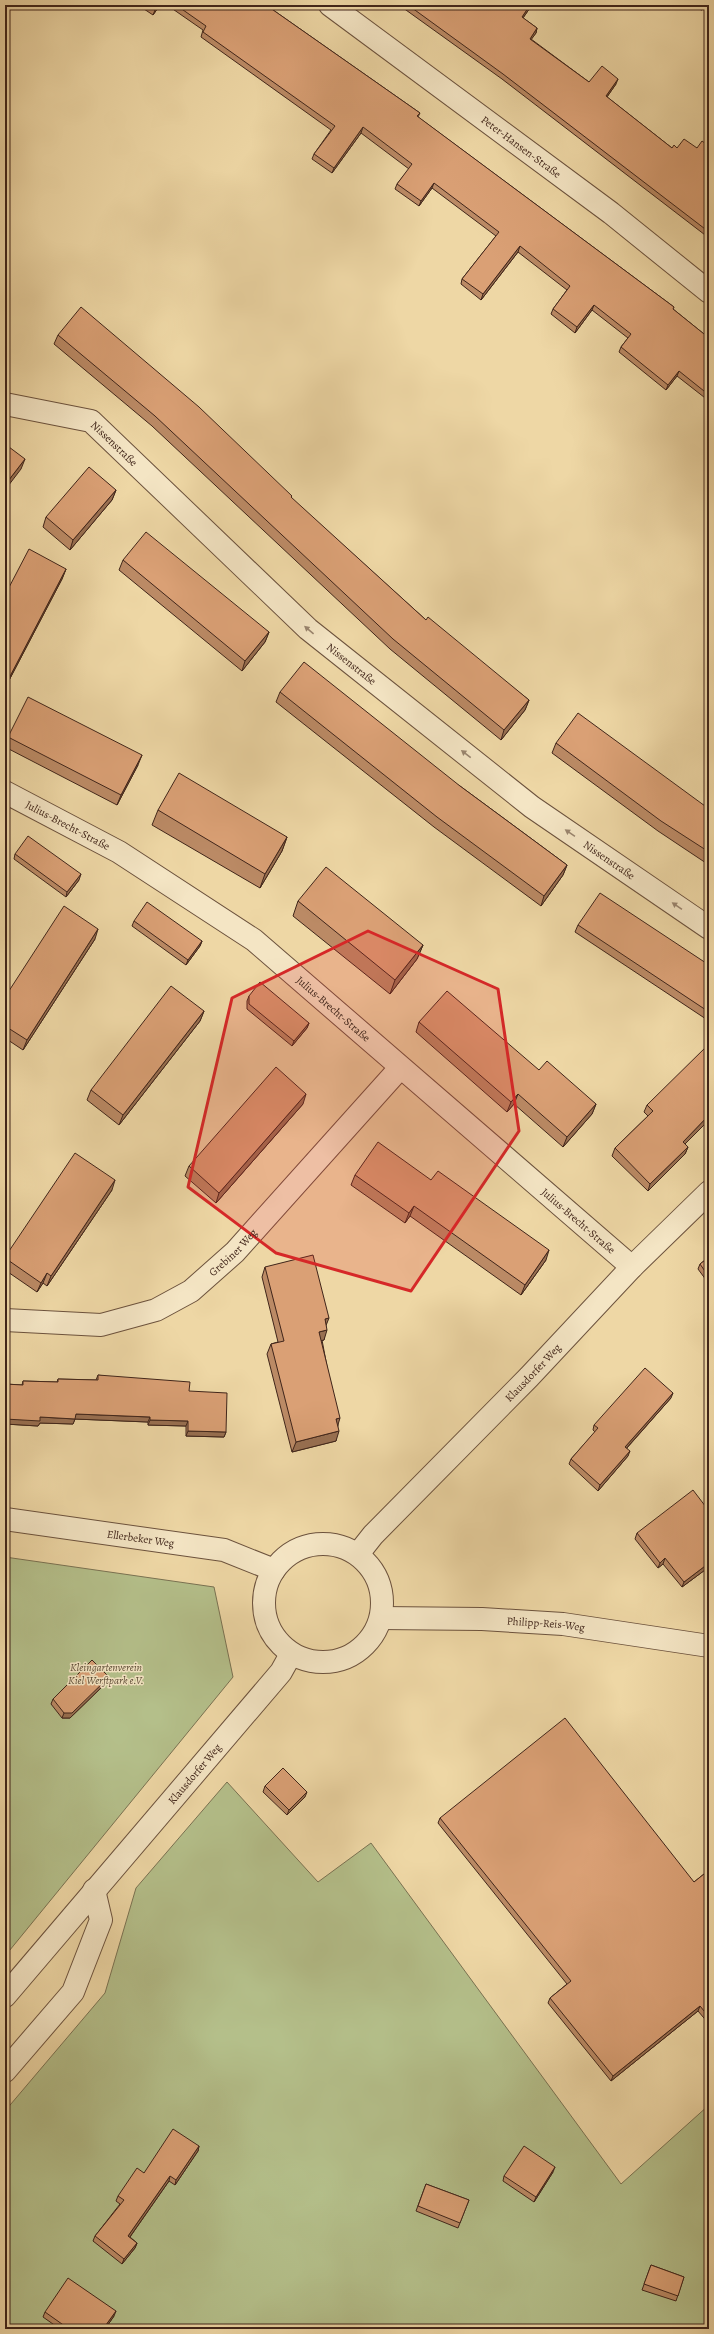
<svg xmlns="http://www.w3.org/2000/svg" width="714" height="2334" viewBox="0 0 714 2334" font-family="Alegreya,serif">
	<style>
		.green { fill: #b4bf8a; stroke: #7a7252 }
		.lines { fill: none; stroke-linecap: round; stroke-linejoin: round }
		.minor-casing { stroke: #6c523d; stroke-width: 24 }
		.minor { stroke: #f4e5c4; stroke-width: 22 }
		.rail { stroke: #40251a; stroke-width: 3; stroke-dasharray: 7 7; stroke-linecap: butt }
		.wall { fill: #bb8a65; stroke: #40251a }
		.shaded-wall { fill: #997052; stroke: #40251a }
		.building { fill: #daa075; stroke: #40251a }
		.oneway { fill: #9a856f }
		.marked { fill: #d62828; fill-opacity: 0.2; stroke: #d62828; stroke-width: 3; stroke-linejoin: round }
		.labels { text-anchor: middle; stroke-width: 3; stroke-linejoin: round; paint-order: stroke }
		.street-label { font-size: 11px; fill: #40251a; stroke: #f4e5c4 }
		.park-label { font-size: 11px; font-style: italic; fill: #5d4c36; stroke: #f4e5c4 }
	</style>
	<rect width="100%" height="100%" fill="#eed7a5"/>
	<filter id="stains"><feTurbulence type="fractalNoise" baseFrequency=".005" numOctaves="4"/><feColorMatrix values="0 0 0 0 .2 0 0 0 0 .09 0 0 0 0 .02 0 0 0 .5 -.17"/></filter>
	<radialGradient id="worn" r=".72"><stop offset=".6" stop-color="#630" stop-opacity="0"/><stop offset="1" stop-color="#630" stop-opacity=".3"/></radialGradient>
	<g class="green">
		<path d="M5,1557l209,30 19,90 -228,279z"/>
		<path d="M227,1782l91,100 53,-39 250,341 88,-79v224h-704v-218l100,-118 31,-105z"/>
	</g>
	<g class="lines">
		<defs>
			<g id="minor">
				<path id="s1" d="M330,5l281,208 98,79"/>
				<path id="s2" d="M5,404l86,17 217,208 224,178 177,121"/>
				<path id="s3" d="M5,792l114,60 135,88 378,327"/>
				<path id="s4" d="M5,1320l96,5 55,-15 35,-19 44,-39 165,-184"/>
				<path id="s5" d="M5,1519l219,31 50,20"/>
				<circle cx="323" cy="1603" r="59"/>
				<path id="s6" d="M358,1554l15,-19 156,-158 103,-110 77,-75"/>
				<path id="s7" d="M381,1618l101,1 81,5 146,22"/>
				<path id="s8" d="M5,1996l276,-324 10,-18"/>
				<path d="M5,2071l68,-79 28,-72 -7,-30"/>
			</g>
		</defs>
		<use href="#minor" class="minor-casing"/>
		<use href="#minor" class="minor"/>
		<path class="rail" d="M697,5l12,10"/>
	</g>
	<g class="wall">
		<path d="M138,5h22l-7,10z"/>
		<path d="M167,5h99l154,108 -2,4 256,190 -1,2 36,29v63l-32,-25 -11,14 -47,-38 2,-5 7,-9 -36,-28 -17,23 -24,-19 2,-5 14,-19 -49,-38 -37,48 -20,-16 1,-5 34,-43 -64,-48 -13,18 -24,-17 2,-5 12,-15 -48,-36 -29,40 -20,-14 2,-5 17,-24 -130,-93 2,-7z"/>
		<path d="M399,5h133l-9,13 14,10 -1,5 -5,6 58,43 27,2 -9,13 65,51h25l12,-2v92l-207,-159z"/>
		<path d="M58,335l233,163 135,122 103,80 -4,10 -24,30 -111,-91 -238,-223 -98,-82z"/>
		<path d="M116,490l-4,10 -42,50 -27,-23 3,-10z"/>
		<path d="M123,560l146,72 -4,10 -23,29 -123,-101z"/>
		<path d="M66,569l-4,10 -57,109v-93z"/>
		<path d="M280,692l180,94 107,79 -4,10 -22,31 -107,-79 -158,-125z"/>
		<path d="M8,737l130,28 -21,40 -112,-58v-2z"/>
		<path d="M556,743l149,63 4,-1v60l-51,-34 -106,-78z"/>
		<path d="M158,810l129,27 -5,14 -22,37 -108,-63z"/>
		<path d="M15,854l64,26 -13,17 -52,-38z"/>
		<path d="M298,901l125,44 -6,14 -27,35 -97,-78z"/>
		<path d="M134,921l68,20 -2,5 -14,19 -54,-39z"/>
		<path d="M578,925l131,40v56l-134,-89z"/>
		<path d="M95,939l-72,111 -18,-12v-41z"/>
		<path d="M249,996l60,27 -2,5 -15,18 -45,-37v-8z"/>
		<path d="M204,1011l-4,10 -81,104 -32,-25 4,-10z"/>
		<path d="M419,1022l120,48 57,34 -4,10 -29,33 -49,-43 -7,8 -91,-80z"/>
		<path d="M303,1104l-87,99 -31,-27 4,-10z"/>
		<path d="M647,1105l41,42 -3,7 -37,37 -36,-35 3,-8 33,-32 -4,-4z"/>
		<path d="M355,1175l191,85 -25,35 -111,-79 -5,7 -54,-38z"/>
		<path d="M112,1190l-65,96 -4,-3 -6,9 -32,-22v-13z"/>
		<path d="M709,1257v27l-11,-15 2,-5z"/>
		<path d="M265,1267l61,59 -2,14h-2l16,85 -2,16 -44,11 -25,-98 4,-10 7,-2 -16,-65z"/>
		<path d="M98,1375l91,16 37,41 -2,5 -38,-1v-10l-38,-1v-3l-73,-3 -2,5 -33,-1 -2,3 -33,-2v-40l17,1 1,-4 34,1 1,-3 38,1z"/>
		<path d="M671,1398l-44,50 1,8 -30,35 -29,-27 2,-5 24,-27 -2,-2 1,-5z"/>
		<path d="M637,1533l72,34 -27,20 -19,-23 -5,4 -23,-29z"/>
		<path d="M109,1677l-2,5 -37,36h-8l-11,-14 2,-5z"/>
		<path d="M265,1786l40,11 -18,18 -24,-23z"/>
		<path d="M440,1818l254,64 15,-12v154l-11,-13 -87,70 -63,-78 2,-5 17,-14 -129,-161z"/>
		<path d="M199,2146l-1,5 -23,34 -6,-4 -39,56 7,6 -2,5 -13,16 -29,-23 2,-5 25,-32 -4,-3 2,-5 26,-23z"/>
		<path d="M553,2172l-19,30 -31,-21 1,-5z"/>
		<path d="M426,2184l43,16 -11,28 -42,-17z"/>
		<path d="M651,2265l33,12 -8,24 -34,-11z"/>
		<path d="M45,2312l69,4 -9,13h-45l-17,-12z"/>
	</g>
	<g class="shaded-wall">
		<path d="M158,5h2l-7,10 2,-5z"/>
		<path d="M530,5h2l-12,17 2,-5z"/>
		<path d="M537,28l-1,5 -8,11 2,-5z"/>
		<path d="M618,79l-2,5 -12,17 2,-5z"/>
		<path d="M363,127l-2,6 -29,40 2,-5z"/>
		<path d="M434,183l-2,5 -13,18 2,-5z"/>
		<path d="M520,246l-2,6 -37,48 2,-6z"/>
		<path d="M594,305l-2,5 -17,23 2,-6z"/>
		<path d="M679,371l-2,5 -11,14 2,-5z"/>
		<path d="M25,459l-4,10 -16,21v-5z"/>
		<path d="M116,490l-4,10 -42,50 3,-10z"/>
		<path d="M66,569l-4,10 -57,109 2,-6z"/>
		<path d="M269,632l-4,10 -23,29 3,-10z"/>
		<path d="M529,700l-4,10 -24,30 3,-10z"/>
		<path d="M142,755l-4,10 -21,40 4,-10z"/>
		<path d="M287,837l-5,14 -22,37 5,-14z"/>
		<path d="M567,865l-4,10 -22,31 3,-10z"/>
		<path d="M81,874l-2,6 -13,17 1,-5z"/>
		<path d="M98,929l-3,10 -72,111 4,-10z"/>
		<path d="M202,941l-2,5 -14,19 2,-5z"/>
		<path d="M423,945l-6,14 -27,35 5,-14z"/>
		<path d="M204,1011l-4,10 -81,104 4,-10z"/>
		<path d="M309,1023l-2,5 -15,18 2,-5z"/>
		<path d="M306,1094l-3,10 -87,99 3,-10z"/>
		<path d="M518,1094l-4,10 -7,8 4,-10z"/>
		<path d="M596,1104l-4,10 -29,33 4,-10z"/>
		<path d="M709,1115v5l-29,29 3,-7z"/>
		<path d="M688,1147l-3,7 -37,37 2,-7z"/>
		<path d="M115,1180l-3,10 -65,96 4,-10z"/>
		<path d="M414,1206l-4,10 -5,7 4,-10z"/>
		<path d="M549,1250l-3,10 -25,35 4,-10z"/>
		<path d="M47,1273l-4,10 -6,9 4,-9z"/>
		<path d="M329,1318l-4,10v-9z"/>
		<path d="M327,1330l-3,10 -8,2 3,-10z"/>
		<path d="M673,1393l-2,5 -48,54 2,-5z"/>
		<path d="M76,1414l74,3 -2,5 -74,-3z"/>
		<path d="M40,1417l35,2 -2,5 -33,-1 -2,3 -33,-2v-5z"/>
		<path d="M340,1418l-3,10 -1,-9z"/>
		<path d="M150,1420l38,1 -2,5 -38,-1z"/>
		<path d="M188,1431l38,1 -2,5 -38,-1z"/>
		<path d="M339,1431l-3,10 -44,11 4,-10z"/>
		<path d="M630,1451l-2,5 -30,35 2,-6z"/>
		<path d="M665,1558l-2,6 -5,4 2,-5z"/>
		<path d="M709,1563v4l-27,20 2,-5z"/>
		<path d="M109,1677l-2,5 -37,36h-8l2,-5z"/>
		<path d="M307,1792l-2,5 -18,18 2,-5z"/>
		<path d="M700,2006l-2,5 -87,70 2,-5z"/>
		<path d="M199,2146l-1,5 -23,34 1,-5z"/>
		<path d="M555,2167l-2,5 -19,30 2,-5z"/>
		<path d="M170,2176l-1,5 -42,60 1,-5z"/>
		<path d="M137,2243l-2,5 -13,16 2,-5z"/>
		<path d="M116,2311l-2,5 -9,13h-2z"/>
	</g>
	<g class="building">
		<path d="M148,5h10l-3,5z"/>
		<path d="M176,5h90l154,108 -3,3 257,191 -1,2 36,29v57l-30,-24 -11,14 -47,-38 10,-13 -37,-29 -17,22 -24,-18 17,-23 -50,-40 -37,48 -21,-15 37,-47 -65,-49 -13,18 -24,-17 15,-20 -49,-37 -29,41 -20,-14 21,-28 -132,-94 3,-6z"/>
		<path d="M408,5h122l-8,12 15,11 -7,11 59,43 13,-16 16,13 -12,17 66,52 2,-3 3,3 7,-9 13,9 5,-7 7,5v86l-206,-158z"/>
		<path d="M81,307l118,100 93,89 -1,1 135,123 2,-3 101,83 -25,30 -111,-91 -238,-223 -97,-81z"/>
		<path d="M5,444l20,15 -20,26z"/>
		<path d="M89,467l27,23 -43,50 -27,-23z"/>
		<path d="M146,532l123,100 -24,29 -122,-101z"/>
		<path d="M29,549l37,20 -59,113 -2,-1v-86z"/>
		<path d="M304,662l156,124 107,79 -23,31 -107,-79 -157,-125z"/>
		<path d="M28,697l114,58 -21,40 -113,-58z"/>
		<path d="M578,713l127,93 2,-3 2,2v47l-48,-31 -105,-78z"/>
		<path d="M179,773l108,64 -22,37 -107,-64z"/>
		<path d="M28,836l53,38 -14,18 -52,-38z"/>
		<path d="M326,867l97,78 -28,35 -97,-79z"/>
		<path d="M600,893l109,72v47l-131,-87z"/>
		<path d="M147,902l55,39 -14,19 -54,-39z"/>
		<path d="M64,906l34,23 -71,111 -22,-14v-29z"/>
		<path d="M260,982l49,41 -15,18 -45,-37v-8z"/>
		<path d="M171,986l33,25 -81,104 -32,-25z"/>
		<path d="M447,991l92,79 8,-9 49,43 -29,33 -49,-43 -7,8 -92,-80z"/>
		<path d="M709,1044v71l-26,27 5,5 -38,37 -35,-36 38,-37 -6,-6z"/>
		<path d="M276,1067l30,27 -87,99 -30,-27z"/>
		<path d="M378,1142l53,38 7,-9 111,79 -24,35 -111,-79 -5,7 -54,-38z"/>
		<path d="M75,1153l40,27 -64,96 -4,-3 -6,10 -36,-25v-1z"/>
		<path d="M313,1255l16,63 -4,1 2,11 -8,2 21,86 -4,1 3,12 -43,11 -25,-98 13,-3 -19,-74z"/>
		<path d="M709,1257v20l-9,-13z"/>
		<path d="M645,1368l28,25 -48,54 5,4 -30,34 -29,-26 27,-31 -4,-3z"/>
		<path d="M98,1375l92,7 -1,9 38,2 -1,39 -38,-1v-10l-38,-1v-3l-74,-3 -1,5 -35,-2v4l-35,-2v-35l18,1v-4l35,1v-3l40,1z"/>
		<path d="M693,1490l16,21v52l-25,19 -19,-24 -5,5 -23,-30z"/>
		<path d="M92,1660l17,17 -37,36h-8l-11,-14z"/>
		<path d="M565,1718l129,164 15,-12v147l-9,-11 -87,70 -63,-78 21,-17 -131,-163z"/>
		<path d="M283,1768l24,24 -18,18 -24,-24z"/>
		<path d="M173,2129l26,17 -23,34 -6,-4 -42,60 9,7 -13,16 -29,-23 29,-36 -6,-4 19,-28 7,5z"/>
		<path d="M524,2146l31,21 -19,30 -32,-21z"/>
		<path d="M426,2184l43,16 -9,23 -42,-17z"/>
		<path d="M651,2265l33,12 -6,19 -34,-12z"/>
		<path d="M68,2278l48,33 -13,18h-34l-24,-17z"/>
	</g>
	<defs><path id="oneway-solid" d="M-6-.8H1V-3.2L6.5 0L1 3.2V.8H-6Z"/></defs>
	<g class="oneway">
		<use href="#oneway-solid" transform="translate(309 630) rotate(-140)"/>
		<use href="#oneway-solid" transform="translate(466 754) rotate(-142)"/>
		<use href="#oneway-solid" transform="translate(570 833) rotate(-146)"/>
		<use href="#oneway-solid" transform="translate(677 906) rotate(-146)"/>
	</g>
	<path class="marked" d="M368,931l130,58 21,142 -108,160 -135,-38 -88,-66 44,-189z"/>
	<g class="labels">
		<g class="street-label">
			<text dy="4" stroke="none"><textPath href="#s1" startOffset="238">Peter-Hansen-Straße</textPath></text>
			<text dy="4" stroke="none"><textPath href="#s2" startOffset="120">Nissenstraße</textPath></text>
			<text dy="4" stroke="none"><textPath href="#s2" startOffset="444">Nissenstraße</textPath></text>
			<text dy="4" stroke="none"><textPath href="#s3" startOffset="71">Julius-Brecht-Straße</textPath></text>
			<text dy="4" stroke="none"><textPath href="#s2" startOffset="768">Nissenstraße</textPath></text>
			<text dy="4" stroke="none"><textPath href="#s3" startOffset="395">Julius-Brecht-Straße</textPath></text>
			<text dy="4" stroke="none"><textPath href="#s3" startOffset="719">Julius-Brecht-Straße</textPath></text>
			<text dy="4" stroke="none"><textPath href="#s4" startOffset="250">Grebiner Weg</textPath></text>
			<text dy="4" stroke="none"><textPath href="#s6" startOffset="252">Klausdorfer Weg</textPath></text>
			<text dy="4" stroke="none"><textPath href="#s5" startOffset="137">Ellerbeker Weg</textPath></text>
			<text dy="4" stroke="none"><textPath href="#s7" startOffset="165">Philipp-Reis-Weg</textPath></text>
			<text dy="4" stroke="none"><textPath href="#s8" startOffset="292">Klausdorfer Weg</textPath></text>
		</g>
		<g class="park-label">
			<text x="106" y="1671">Kleingartenverein<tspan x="106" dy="13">Kiel Werftpark e.V.</tspan></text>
		</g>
	</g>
	<rect width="714" height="2334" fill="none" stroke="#eed7a5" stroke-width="20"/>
	<rect x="6" y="6" width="702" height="2322" fill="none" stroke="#40251a" stroke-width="2"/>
	<rect x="10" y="10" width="694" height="2314" fill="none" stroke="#40251a"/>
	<rect width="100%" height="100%" filter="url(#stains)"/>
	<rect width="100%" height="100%" fill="url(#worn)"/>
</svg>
